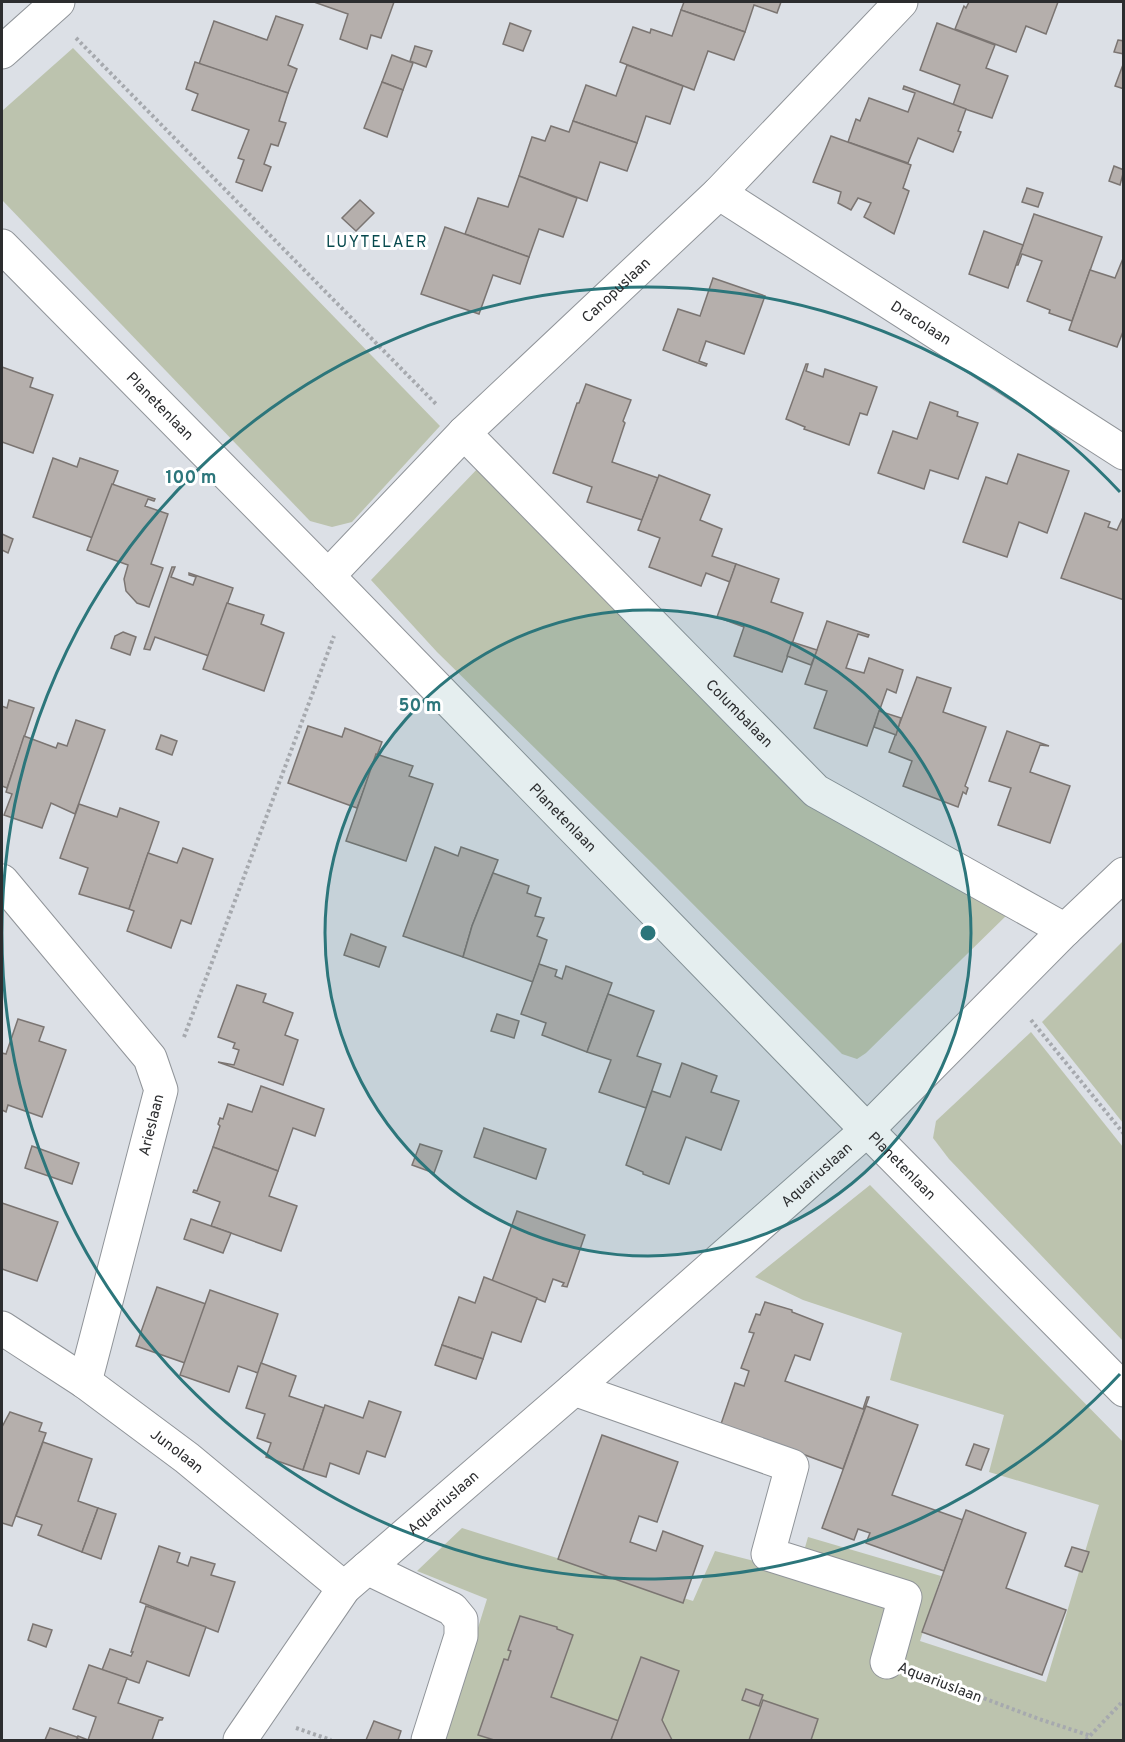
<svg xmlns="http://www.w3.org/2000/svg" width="1125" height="1742" viewBox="0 0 1125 1742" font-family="Overpass,sans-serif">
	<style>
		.green { fill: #bcc3ae }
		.building { fill: #b5afac; stroke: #7b7572; stroke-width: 1.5 }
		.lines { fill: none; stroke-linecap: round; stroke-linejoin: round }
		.minor-casing { stroke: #909499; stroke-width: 35 }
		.path { stroke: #a6a9ae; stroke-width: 4; stroke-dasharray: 3 3; stroke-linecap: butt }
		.minor { stroke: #fff; stroke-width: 33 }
		.ring { fill: none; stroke: #2c767b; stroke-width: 3 }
		.labels { text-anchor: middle; stroke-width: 6; stroke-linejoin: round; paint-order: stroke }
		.street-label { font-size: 15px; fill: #2c2d2f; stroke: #fff }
		.neighbourhood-label { font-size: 16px; letter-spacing: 1.5px; fill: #07494d; stroke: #fff }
		.centre { fill: #2c767b; stroke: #fff; stroke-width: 3 }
		.ring-label { font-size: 18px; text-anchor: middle; font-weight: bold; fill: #2c767b; stroke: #fff; stroke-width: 6; stroke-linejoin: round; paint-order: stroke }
	</style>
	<rect width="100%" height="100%" fill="#dce0e6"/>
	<g class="green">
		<path d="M73,48l367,378 -88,96 -20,5 -22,-6 -308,-321v-89z"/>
		<path d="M481,465l278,274 251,173 -144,141 -9,6 -15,-5 -186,-187 -219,-215 -66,-72z"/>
		<path d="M1123,941v182l-81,-101z"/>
		<path d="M1031,1032l92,115v194l-174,-182 -16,-21 3,-17z"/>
		<path d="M870,1185l253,257v298h-680l44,-141 -70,-28 45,-43 231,73 22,-50 83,21 10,-35 133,39 -21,65 126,41 53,-177 -110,-33 15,-57 -114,-35 12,-47 -99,-33 -48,-23z"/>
	</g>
	<g class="building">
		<path d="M314,2h-1h81l-13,36 -10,-3 -4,14 -27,-10 8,-25z"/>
		<path d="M684,2h97l-4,11 -23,-8 -9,27 -64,-22z"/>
		<path d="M969,2h89l-12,32 -20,-8 -10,26 -61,-23 9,-23 2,2z"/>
		<path d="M681,10l64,22 -11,28 -26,-9 -14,39 -74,-28 13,-35 17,6 1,-4 21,7z"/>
		<path d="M276,16l27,9 -15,40 9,4 -9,24 -89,-29 15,-43 53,19z"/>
		<path d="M510,23l21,8 -8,20 -20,-7z"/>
		<path d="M937,23l58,22 -9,23 22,8 -16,42 -39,-13 7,-20 -40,-15z"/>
		<path d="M1118,40l6,1v13l-10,-2z"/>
		<path d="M415,46l17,5 -6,16 -16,-6z"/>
		<path d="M392,55l21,8 -10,27 -21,-8z"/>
		<path d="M195,62l93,31 -9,28 7,2 -8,23 -7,-2 -7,20 7,3 -9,24 -26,-9 8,-22 -6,-2 11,-28 -57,-20 6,-16 -12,-5z"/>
		<path d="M1124,62v27l-9,-3z"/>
		<path d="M627,65l56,21 -13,38 -24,-8 -9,27 -64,-22 13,-36 30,11z"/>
		<path d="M382,82l21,8 -16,47 -23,-9z"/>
		<path d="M904,86l62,23 -8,22 3,1 -8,20 -35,-14 -10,25 -60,-21 8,-23 4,2 9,-23 39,14 7,-19 -12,-4z"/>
		<path d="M573,121l64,22 -10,28 -27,-9 -13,39 -68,-25 13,-39 13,4 6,-15 18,6z"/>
		<path d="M831,136l80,29 -8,23 6,3 -15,43 -30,-17 7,-14 -13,-5 -7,12 -13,-7 3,-11 -28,-10z"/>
		<path d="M1114,166l10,4 -4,15 -11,-4z"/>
		<path d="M519,176l58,22 -14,39 -24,-8 -10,28 -64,-23 13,-36 30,9z"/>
		<path d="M1027,188l16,5 -5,14 -16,-5z"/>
		<path d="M360,200l14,13 -18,18 -14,-13z"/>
		<path d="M1034,214l68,23 -30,84 -23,-8 1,-3 -23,-9 15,-40 -20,-7 -4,11h-2z"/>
		<path d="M445,227l84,30 -9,27 -27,-9 -14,39 -58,-20z"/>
		<path d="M984,231l39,14 -15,43 -39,-14z"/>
		<path d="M1124,256v73l-7,18 -48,-17 21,-60 25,8z"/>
		<path d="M713,278l52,18 -21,58 -38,-13 -7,20 8,3 -1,2 -43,-16 15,-41 22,7z"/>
		<path d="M806,364h2l-2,7 17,6 2,-8 52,18 -10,28 -7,-2 -11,32 -45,-16 1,-2 -19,-8z"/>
		<path d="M2,367l31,11 -3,9 23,8 -20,58 -31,-11z"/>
		<path d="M586,384l45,16 -8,21 2,2 -13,39 46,16 -16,42 -55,-18 5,-15 -39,-14 24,-70h2z"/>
		<path d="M930,402l28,10 -1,4 21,7 -20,56 -28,-9 -6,19 -46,-16 15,-42 24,8z"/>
		<path d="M1018,454l51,17 -22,62 -28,-11 -12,35 -44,-15 23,-65 21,7z"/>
		<path d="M53,458l24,9 3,-9 38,13 -25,67 -60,-21z"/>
		<path d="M659,475l51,20 -10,25 22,9 -10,27 24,8 -6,18 -24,-9 -5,13 -52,-19 11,-29 -22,-8z"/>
		<path d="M112,484l43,15 -1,2 -6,-2 -3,7 23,8 -17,50 12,4 -14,39 -12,-4 -11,-12 -2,-12 4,-14 -41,-15z"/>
		<path d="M1085,513l25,9 -2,5 9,3 7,-15v85l-63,-22z"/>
		<path d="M2,534l11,5 -5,14 -6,-3z"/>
		<path d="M736,564l43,15 -8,23 32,11 -21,59 -48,-16 10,-29 -27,-10z"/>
		<path d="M172,567h3l-4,10 22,8 3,-8 -7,-2v-2l44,15 -24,68 -54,-19 -5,13 -6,-1z"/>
		<path d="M227,603l37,12 -3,9 23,9 -20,58 -61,-22z"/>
		<path d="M827,621l42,14 -1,2 -10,-3 -12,34 18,5 5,-15 34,12 -7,23 -9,-4 -20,57 -53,-18 13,-37 -22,-7z"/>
		<path d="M123,632l13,5 -6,18 -19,-7 4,-12z"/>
		<path d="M792,642l25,8 -6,15 -24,-9z"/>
		<path d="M917,677l34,11 -8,24 43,15 -21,59 3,2 -2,6 -3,-2 -5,15 -55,-21 9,-25 -23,-9z"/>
		<path d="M9,700l25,8 -27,80 -5,-2v-80l5,2z"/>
		<path d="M879,711l22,7 -5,17 -22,-8z"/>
		<path d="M76,720l29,10 -30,84 -24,-11 -9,25 -38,-13 8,-21 -6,-2 18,-56 32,12 2,-5 9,3z"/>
		<path d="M308,726l34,11 3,-9 37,14 -25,66 -69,-25z"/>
		<path d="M1007,731l42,15 -9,-1 -10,27 40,14 -20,57 -52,-18 13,-37 -22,-7z"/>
		<path d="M161,735l16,6 -5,14 -16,-6z"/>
		<path d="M376,754l37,12 -4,10 24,8 -27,77 -60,-20z"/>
		<path d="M79,804l38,13 3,-9 39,14 -30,87 -50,-15 9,-26 -28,-10z"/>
		<path d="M435,847l23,9 3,-9 37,13 -26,66 -9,31 -60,-21z"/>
		<path d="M183,848l30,11 -22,65 -10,-4 -10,28 -44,-17 7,-20 -5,-2 19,-56 29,10z"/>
		<path d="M493,873l36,13 -2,7 14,5 -6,18 9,2 -7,18 10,4 -14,42 -70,-25 9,-31z"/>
		<path d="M351,934l35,13 -7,20 -35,-12z"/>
		<path d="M539,964l18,6 -2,6 7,3 4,-13 46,17 -25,69 -45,-17 4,-12 -25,-9z"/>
		<path d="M237,985l29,9 -3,8 30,11 -8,22 13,5 -15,45 -65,-23 16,3 5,-15 -6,-2 2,-5 -17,-6z"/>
		<path d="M608,994l46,17 -17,45 24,8 -15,44 -47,-16 12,-32 -24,-8z"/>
		<path d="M497,1014l22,7 -5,17 -23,-7z"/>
		<path d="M18,1019l26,8 -5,14 27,9 -24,67 -34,-12 -2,7 -4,-2v-57l4,1z"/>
		<path d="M682,1063l35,13 -6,16 28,9 -18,49 -35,-13 -17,47 -26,-10v-2l-17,-7 26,-74 18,6z"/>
		<path d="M261,1086l63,23 -9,27 -22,-8 -15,43 -65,-24 7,-21 -2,-2 2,-6 3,1 5,-15 24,8z"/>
		<path d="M484,1128l62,21 -10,30 -62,-22z"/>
		<path d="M420,1144l22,7 -8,22 -22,-8z"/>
		<path d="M32,1146l47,17 -7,21 -47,-16z"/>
		<path d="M213,1147l65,24 -9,25 28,10 -16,45 -70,-25 9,-24 -27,-10 1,-2 3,1z"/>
		<path d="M2,1203l56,19 -21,59 -35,-12z"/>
		<path d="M517,1211l68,24 -18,52 -5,-1 2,-3 -11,-4 -8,23 -53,-21z"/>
		<path d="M191,1219l40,14 -8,20 -39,-14z"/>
		<path d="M484,1277l53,21 -16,44 -29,-10 -9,27 -41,-14 17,-48 16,6z"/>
		<path d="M157,1287l49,17 -21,59 -49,-17z"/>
		<path d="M210,1290l68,24 -20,59 -20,-7 -9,26 -49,-17z"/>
		<path d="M765,1302l27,8v2l31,12 -13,36 -15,-5 -10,26 78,28 4,-12h2l-26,72 -122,-45 14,-41 9,3 5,-15 -8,-3 13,-35 -5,-1 7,-18 4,1z"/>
		<path d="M442,1345l41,14 -7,20 -41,-14z"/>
		<path d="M261,1363l35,13 -7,20 35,12 -21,62 -37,-13 5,-14 -14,-5 8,-24 -19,-6z"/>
		<path d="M369,1401l32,11 -16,45 -18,-6 -8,23 -29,-11 -4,14 -23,-7 22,-65 38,13z"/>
		<path d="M866,1406l52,19 -26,70 71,25 -19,51 -78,-28 4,-10 -12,-4 -4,11 -32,-12z"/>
		<path d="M10,1412l32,11 -3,8 7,2 -34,93 -10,-3v-96z"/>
		<path d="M602,1435l76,27 -21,60 -18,-6 -9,26 26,9 7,-20 40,15 -20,57 -125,-44z"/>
		<path d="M43,1442l49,17 -14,42 20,7 -16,44 -44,-17 4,-10 -26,-9z"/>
		<path d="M974,1444l15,5 -8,21 -15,-5z"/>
		<path d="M98,1508l18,6 -15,45 -19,-7z"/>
		<path d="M966,1510l60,23 -20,55 60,22 -24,65 -120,-43z"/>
		<path d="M159,1546l21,7 -3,9 11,4 3,-9 24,7 -4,11 24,7 -17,50 -78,-30z"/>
		<path d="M1072,1547l17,5 -7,20 -17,-6z"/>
		<path d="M146,1606l60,21 -17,49 -42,-15 -8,22 -37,-13 8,-21 21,7 2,-4h-2z"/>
		<path d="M520,1616l37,11v2l16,6 -22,62 68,24 -8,19h-117l-16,-5 26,-76 4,1 3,-9 -3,-1z"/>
		<path d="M33,1624l19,6 -6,17 -18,-7z"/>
		<path d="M641,1657l38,14 -17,49 10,20h-61z"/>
		<path d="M89,1665l38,13 -9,25 45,15 -1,2h-3l-7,20h-71l-4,-1 1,-3 10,4 8,-23 -23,-8z"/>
		<path d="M746,1689l17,6 -4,11 -17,-6z"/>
		<path d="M763,1700l55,19 -7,21h-62z"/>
		<path d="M374,1721l27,10 -3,9h-32z"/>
		<path d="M50,1728l27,9v2l4,1h-36z"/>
	</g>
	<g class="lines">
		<defs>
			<g id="minor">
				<path d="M2,52l56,-50"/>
				<path id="s1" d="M719,193l405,260"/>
				<path id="s2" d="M2,246l326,330 539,554 257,260"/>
				<path id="s3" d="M464,433l352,358 249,139"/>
				<path id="s4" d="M328,576l136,-143 255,-240 182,-191"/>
				<path d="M2,881l148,177 11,32 -76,292"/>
				<path id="s5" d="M2,1328l83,54 102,76 157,130"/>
				<path d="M574,1389l218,77 -24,88 137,43 -18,65"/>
				<path d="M367,1568l85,41 9,11v16l-33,104"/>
				<path id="s6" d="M240,1740l104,-152 230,-199 293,-259 198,-200 59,-56"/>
			</g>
		</defs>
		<use href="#minor" class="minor-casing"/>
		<g class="path">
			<path d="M76,38l360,366"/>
			<path d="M1031,1020l93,114"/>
			<path d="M184,1037l150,-401"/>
			<path d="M922,1675l117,44 52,17"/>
			<path d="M296,1728l35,12"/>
			<path d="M1086,1740l38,-40"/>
		</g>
		<use href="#minor" class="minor"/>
	</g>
	<circle cx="648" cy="933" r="323" fill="#2c767b" fill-opacity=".12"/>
	<g class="ring">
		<circle cx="648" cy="933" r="323"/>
		<path d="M1120 1374A646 646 0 1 1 1120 492"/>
	</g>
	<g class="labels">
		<g class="street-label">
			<text dy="5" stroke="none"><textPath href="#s4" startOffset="406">Canopuslaan</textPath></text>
			<text dy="5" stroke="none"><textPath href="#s1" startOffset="240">Dracolaan</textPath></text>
			<text dy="5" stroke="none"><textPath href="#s2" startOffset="225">Planetenlaan</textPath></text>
			<text dy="5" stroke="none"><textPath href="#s3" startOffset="393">Columbalaan</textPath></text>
			<text dy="5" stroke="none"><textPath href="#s2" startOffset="801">Planetenlaan</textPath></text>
			<text transform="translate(151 1125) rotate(-76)" y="5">Arieslaan</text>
			<text dy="5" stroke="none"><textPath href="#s2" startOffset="1287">Planetenlaan</textPath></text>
			<text dy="5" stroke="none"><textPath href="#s6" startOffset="812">Aquariuslaan</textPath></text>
			<text dy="5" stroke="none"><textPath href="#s5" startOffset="214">Junolaan</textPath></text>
			<text dy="5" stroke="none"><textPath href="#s6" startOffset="315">Aquariuslaan</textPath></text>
			<text transform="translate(940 1682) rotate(21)" y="5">Aquariuslaan</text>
		</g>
		<g class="neighbourhood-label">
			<text x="377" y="247">LUYTELAER</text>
		</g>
	</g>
	<circle cx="648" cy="933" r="9" class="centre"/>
	<g class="ring-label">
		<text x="191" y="483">100 m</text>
		<text x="420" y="711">50 m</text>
	</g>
	<rect width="1125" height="1742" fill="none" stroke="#2c2d2f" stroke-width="6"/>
</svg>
